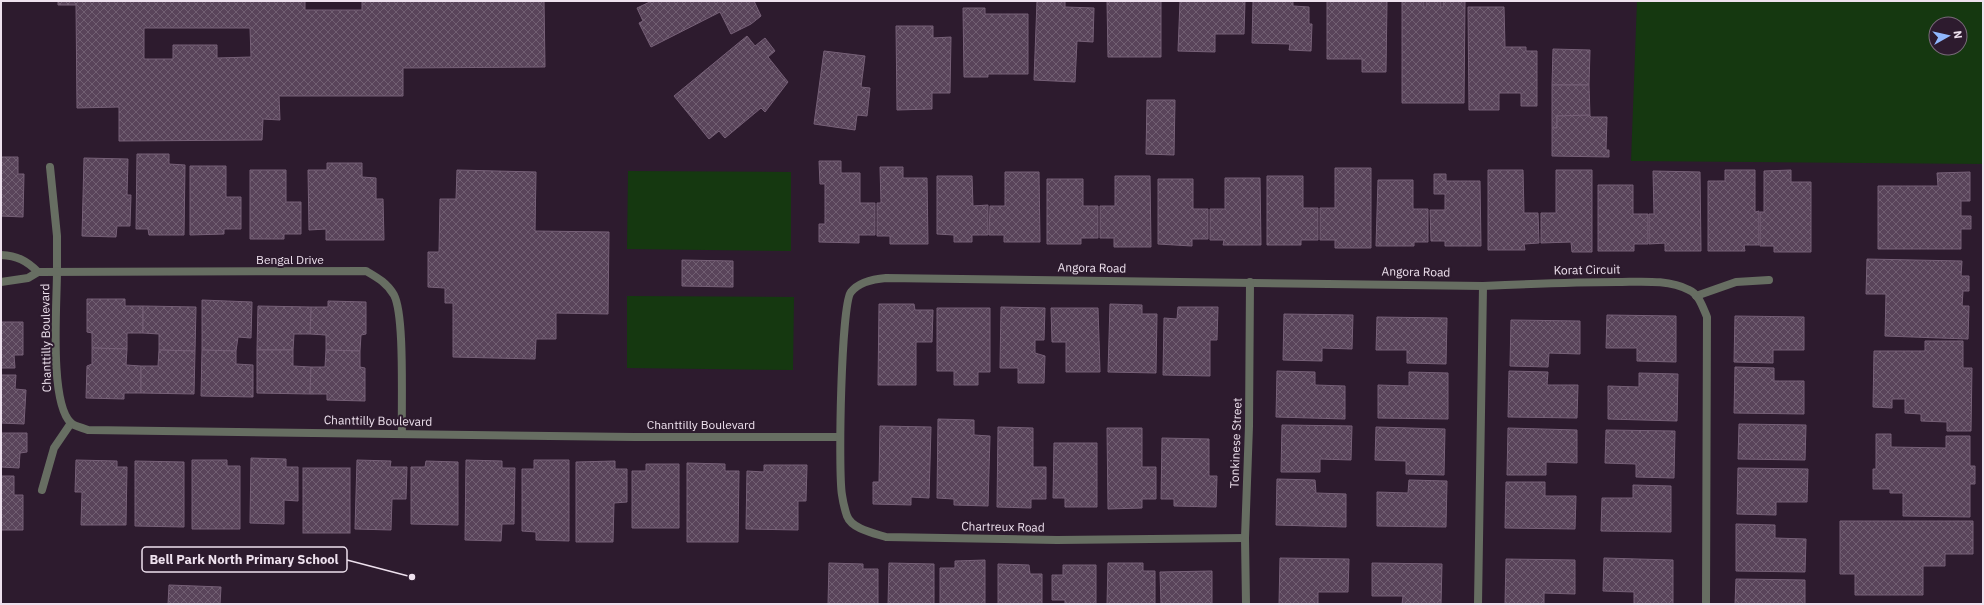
<svg xmlns="http://www.w3.org/2000/svg" width="1984" height="605" viewBox="0 0 1984 605" font-family="'IBM Plex Sans',sans-serif">
	<style>
		.green { fill: #153810; fill-rule: evenodd }
		.building { fill: url(#building-cross-hatch); stroke: #766077; fill-rule: evenodd }
		.lines { fill: none; stroke-linecap: round; stroke-linejoin: round }
		.service { stroke: #676e62; stroke-width: 8 }
		.minor { stroke: #676e62; stroke-width: 8 }
		.labels { text-anchor: middle; stroke-width: 4; stroke-linejoin: round; paint-order: stroke }
		.street-label { font-size: 12px; fill: #eee1ee; stroke: #2d1b2e }
		.leader { fill: none; stroke: #eee1ee; stroke-width: 1.5 }
		.callout-dot { fill: #eee1ee; stroke: #2d1b2e; stroke-width: 1.5 }
		.callout { fill: #2d1b2e; stroke: #eee1ee; stroke-width: 1.5 }
		.callout-label { font-size: 13px; text-anchor: middle; font-weight: bold; fill: #eee1ee }
	</style>
	<defs>
		<pattern id="building-cross-hatch" width="8" height="8" patternUnits="userSpaceOnUse"><rect width="8" height="8" fill="#59445a"/><path d="M0 0l8 8M0 8l8-8" fill="none" stroke="#715f72"/></pattern>
	</defs>
	<rect width="100%" height="100%" fill="#2d1b2e"/>
	<g class="green">
		<path d="M1637,1h346v163l-352,-3zM1936,24h24v24h-24z"/>
		<path d="M628,171l163,1v79l-164,-2z"/>
		<path d="M627,296l167,1 -1,73 -166,-2z"/>
	</g>
	<g class="building">
		<path d="M58,1h247v9h57v-9h182l1,66 -142,1v28h-124l1,24 -17,-1 -1,21 -143,1v-34l-42,1 -1,-103h-18zM144,28h106l1,29 -34,1v-13h-44v14h-29z"/>
		<path d="M652,1h102l7,15 -10,8 -20,10 -11,-22 -69,35 -12,-24 4,-2 -6,-13z"/>
		<path d="M1037,1h28v6l29,1 -1,34 -16,-1 -2,41 -41,-2z"/>
		<path d="M1107,1h54v56h-53z"/>
		<path d="M1180,1h65l-1,33h-29v18l-37,-1z"/>
		<path d="M1253,1h40v5l16,1v17h3l-1,27 -22,-1 1,-6 -38,-1z"/>
		<path d="M1327,1h60l-1,71h-24v-13h-35z"/>
		<path d="M1402,1h22v6h2v-6h15v6h2v-6h22l-1,102h-62z"/>
		<path d="M1468,7h36l1,40h21v4h11v55h-16v-13h-22v17h-30z"/>
		<path d="M963,8h22v6h43v60h-40v3h-24z"/>
		<path d="M896,26h37v12l18,-1 -1,56h-18v16l-35,1z"/>
		<path d="M747,36l8,10 10,-8 10,13 -7,6 20,25 -23,30 -4,-4 -36,30 -6,-7 -10,8 -35,-43z"/>
		<path d="M1553,49l37,1 -1,35h-37z"/>
		<path d="M824,51l41,5 -4,31 9,1 -3,28 -10,-1 -2,15 -41,-6z"/>
		<path d="M1552,85h37l1,31h-33v12h-5z"/>
		<path d="M1147,100h28l-1,55 -28,-1z"/>
		<path d="M1589,115l2,2h16l-1,33h3v7l-57,-1v-28h5v-12z"/>
		<path d="M137,154h32v10l16,1 -1,70h-35l-1,-6h-12z"/>
		<path d="M1,157h17v17h6l-1,43 -22,-1z"/>
		<path d="M84,158l44,1 -1,36h4l-1,31h-13l-1,11 -34,-1z"/>
		<path d="M819,161h22v12h19v30h15v32h-16v8l-40,-1v-18h6v-40h-5z"/>
		<path d="M327,163h35v14l14,1v21h7l1,41h-58v-11l-17,1 -1,-60h19z"/>
		<path d="M190,166h36v31h15v32h-17v5l-34,1z"/>
		<path d="M880,167h23v11h24l1,66h-38v-8h-13v-33h4z"/>
		<path d="M1335,168h36v80h-36v-8h-15v-32h15z"/>
		<path d="M250,170h36v32h15v32h-17v5h-34z"/>
		<path d="M457,170l79,2 -1,59 74,1 -1,82 -52,-1v26h-20l-1,20 -82,-2v-54h-8v-15l-17,-1v-35h11l1,-53h16z"/>
		<path d="M1488,170h35l1,43h14l1,30 -15,1 1,6h-37z"/>
		<path d="M1556,170h36v82h-20l-1,-10 -30,1v-30h15z"/>
		<path d="M1725,170h30v42l4,-1v34h-15l1,6h-37v-70h17z"/>
		<path d="M1791,170v12h20v70h-37v-6h-14v-34h4v-41z"/>
		<path d="M1653,171l47,1 1,79h-36v-8l-16,1v-30h5z"/>
		<path d="M1005,172h34l1,70h-36v-7h-15l1,-29h15z"/>
		<path d="M1970,172v29h-9v15h10v13h-10v20h-83v-63h60l-1,-13z"/>
		<path d="M1434,174h12v7h34l1,65h-36v-5h-14l-1,-31h15v-16h-11z"/>
		<path d="M937,176h35l1,30 15,-1v30h-16v7h-18v-7l-17,-1z"/>
		<path d="M1115,176h35l1,71h-37v-9h-14v-32h15z"/>
		<path d="M1267,176h36v32h15v32h-17v5h-34z"/>
		<path d="M1225,178h35l1,67h-38l1,-5h-14v-31h15z"/>
		<path d="M1047,179h36v27h15v32h-17v6h-34z"/>
		<path d="M1158,179h35v30h15v30h-16v7l-34,-2z"/>
		<path d="M1378,180h35v29h15v33h-14v4h-38z"/>
		<path d="M1598,185h35v29h15v30h-14v7h-36z"/>
		<path d="M1867,259l95,2 -1,15h8v15h-6l-1,15h7l-1,33 -83,-3 1,-42h-20z"/>
		<path d="M682,260l51,1v26l-51,-1z"/>
		<path d="M87,299h38v7h18v27h-16v16l-35,-1v-15l-5,-1z"/>
		<path d="M202,300l50,2 -1,36 -13,-1 -2,14 -34,-1z"/>
		<path d="M328,301l38,1v32l-5,1 -1,16 -34,-1v-15l-16,-1 1,-27h17z"/>
		<path d="M879,304h35l1,6h18l-1,32h-16v43h-38z"/>
		<path d="M1110,304l32,1v9h15l-1,59 -48,-1z"/>
		<path d="M143,306l53,1 -1,44 -36,-1v-16l-16,-1z"/>
		<path d="M258,306l53,1 -1,27h-16l-1,16h-36z"/>
		<path d="M1001,307l44,1 -1,32h-9v13l10,3 -1,27h-26v-15h-18z"/>
		<path d="M1178,307h40l-1,33h-7v36l-47,-1 1,-57 13,1z"/>
		<path d="M937,308h53v64h-12v13h-24v-14h-17z"/>
		<path d="M1051,308h47l2,64h-34v-30h-14z"/>
		<path d="M1284,314l69,1 -1,34 -30,-1v13l-39,-1z"/>
		<path d="M1607,315l69,1v46l-39,-1v-13h-31z"/>
		<path d="M1735,316l69,1v33h-31v13l-39,-1z"/>
		<path d="M1377,317l70,1 -1,46 -39,-1v-13h-31z"/>
		<path d="M1511,320l69,1v33l-31,-1 -1,14 -38,-1z"/>
		<path d="M1,322h22v33h-9l1,13h-14z"/>
		<path d="M1925,341h38v27h9l-1,63h-24v-9l-26,-1v-7l-16,-1v-14h-13v9l-19,-1 1,-56h51z"/>
		<path d="M92,348l35,1 -1,16 15,1v27h-17v6l-38,-1 1,-32 5,-2z"/>
		<path d="M159,350l36,1 -1,43 -53,-1v-27h17z"/>
		<path d="M202,350l34,1v13l17,1v32l-52,-1z"/>
		<path d="M257,350h36v16l18,1 -1,27 -53,-1z"/>
		<path d="M326,350l34,1v16l5,1v33l-38,-1v-6h-17l1,-27h14z"/>
		<path d="M1735,367l39,1v13h30v33l-70,-1z"/>
		<path d="M1277,371l38,1v13l30,1v33l-69,-2z"/>
		<path d="M1509,371l39,1 -1,13h31l-1,33 -69,-1z"/>
		<path d="M1409,372l39,1v46l-70,-1v-33l31,1z"/>
		<path d="M1639,373l39,1 -1,47 -69,-2v-33l31,1z"/>
		<path d="M1,375h15l-1,14 11,1 -2,34 -23,-1z"/>
		<path d="M938,419l36,1v15l16,1 -2,70 -34,-1v-6l-17,-1z"/>
		<path d="M1739,424l67,1 -1,35 -67,-1z"/>
		<path d="M1282,425l70,1 -1,34 -31,-1v13h-39z"/>
		<path d="M880,426l51,1 -2,71 -18,-1v8l-38,-1v-22h6z"/>
		<path d="M998,427l35,1v39h13v32h-15v9l-34,-1z"/>
		<path d="M1376,427l69,2 -1,46 -38,-1v-13l-31,-1z"/>
		<path d="M1107,428h35v39h14v32h-14v9l-34,1z"/>
		<path d="M1508,428l69,2v33l-31,-1v13h-39z"/>
		<path d="M1606,430l69,1 -1,47 -38,-1v-13l-31,-1z"/>
		<path d="M1,433h26v19l-7,1 -1,15 -18,-1z"/>
		<path d="M1876,434h15v13l55,1v-12h24v30h5v18h-5v33l-67,-1v-23h-13v-4h-17v-20h3z"/>
		<path d="M1162,438l47,1v37h8l-1,31 -42,-1v-7h-13z"/>
		<path d="M1054,443h43v64h-32v-9h-12z"/>
		<path d="M251,458l35,1v8h12v34l-14,-1v24l-34,-1z"/>
		<path d="M76,460l41,1v6h10l-1,58h-45l1,-33h-7z"/>
		<path d="M192,460h35v6h13v63h-48z"/>
		<path d="M357,460l34,1 -1,6h17l-1,32h-14l-1,31 -36,-1z"/>
		<path d="M466,460l36,1v7h13l-1,56h-12l-1,17 -36,-1z"/>
		<path d="M534,460h35v81l-33,-1v-8l-14,-1v-62h12z"/>
		<path d="M135,461l49,1v65l-49,-1z"/>
		<path d="M426,461l32,1v63l-47,-1v-57h14z"/>
		<path d="M615,461v8h12v33l-13,1 -1,39h-37v-80z"/>
		<path d="M687,463l38,1v7h14l-1,71h-51z"/>
		<path d="M646,464h33v64h-47v-57h14z"/>
		<path d="M764,465h43l-1,36h-8v29l-52,-1 1,-58 17,1z"/>
		<rect x="303" y="468" width="47" height="65"/>
		<path d="M1738,468l70,1 -1,33h-31v13l-39,-1z"/>
		<path d="M1,476h13v19h9v35h-22z"/>
		<path d="M1277,479l38,1 1,13 30,1v33l-70,-2z"/>
		<path d="M1409,480l38,1 -1,46 -69,-1v-34l31,1z"/>
		<path d="M1506,482h39v14h31l-1,33 -70,-1z"/>
		<path d="M1633,485l38,1v46l-70,-1 1,-33h31z"/>
		<path d="M1840,521h133v33h-28v12h-22v29h-68v-21h-15z"/>
		<path d="M1736,524l39,1v13l31,1 -1,33 -69,-1z"/>
		<path d="M1280,558l69,1 -1,33h-30v12h-39z"/>
		<path d="M1604,558l69,2v44h-39v-12l-31,-1z"/>
		<path d="M1506,559l69,1v34l-31,-1v11h-39z"/>
		<path d="M985,560v44h-45v-36h15v-7z"/>
		<path d="M829,563l34,1v5h15v35h-50z"/>
		<path d="M889,563l45,1v40h-46z"/>
		<path d="M1108,563h35v8h12v33h-48z"/>
		<path d="M1372,563l70,1 -1,40h-39l1,-8h-31z"/>
		<path d="M998,564l31,1 1,9h12v30h-44z"/>
		<path d="M1063,565h33v39h-31v-4h-13v-25h11z"/>
		<path d="M1212,571v33h-51l-1,-32z"/>
		<path d="M1736,579l69,1v24h-70z"/>
		<path d="M169,585l52,2 -1,17h-52z"/>
	</g>
	<g class="lines">
		<g class="service">
			<path d="M50,167l7,69v35"/>
			<path d="M1696,296l40,-14 33,-2"/>
			<path d="M42,490l12,-42 17,-25"/>
		</g>
		<g class="minor">
			<path d="M1,255c16,1 25,5 37,17"/>
			<path d="M57,271c0,32 -8,132 14,152 3,3 12,5 17,7l546,7h206"/>
			<path d="M1,282l27,-4 10,-6 328,-1c12,7 21,12 28,24 11,21 7,110 8,138"/>
			<path d="M1245,538l-188,2 -171,-3c-13,-4 -34,-8 -39,-21 -2,-6 -4,-14 -5,-21 -4,-22 -1,-192 9,-203 8,-10 23,-13 35,-14l597,8c44,-2 89,-4 134,-4 23,0 51,-3 72,8 10,4 14,18 18,27l-1,287"/>
			<path d="M1246,604l-1,-66 4,-112 1,-144"/>
			<path d="M1478,604l5,-318"/>
		</g>
	</g>
	<g class="labels">
		<g class="street-label">
			<text x="290" y="264">Bengal Drive</text>
			<text transform="translate(1092 268) rotate(1)" y="4">Angora Road</text>
			<text transform="translate(1587 270) rotate(-1)" y="4">Korat Circuit</text>
			<text transform="translate(1416 272) rotate(1)" y="4">Angora Road</text>
			<text transform="translate(46 338) rotate(-91)" y="4">Chanttilly Boulevard</text>
			<text transform="translate(378 421) rotate(1)" y="4">Chanttilly Boulevard</text>
			<text x="701" y="429">Chanttilly Boulevard</text>
			<text transform="translate(1236 443) rotate(-88)" y="4">Tonkinese Street</text>
			<text transform="translate(1003 527) rotate(1)" y="4">Chartreux Road</text>
		</g>
	</g>
	<path class="leader" d="M412 577L347 560"/>
	<circle class="callout-dot" cx="412" cy="577" r="4"/>
	<rect class="callout" x="142" y="547" width="205" height="25" rx="4"/>
	<g class="callout-label">
		<text x="244" y="564">Bell Park North Primary School</text>
	</g>
	<rect width="1984" height="605" fill="none" stroke="#eee1ee" stroke-width="4"/>
	<g transform="translate(1948 36) rotate(82)"><circle r="19" fill="#2d1b2e" stroke="#7a6a7b"/>
	<path d="M0-3L7 15L0 10L-7 15Z" fill="#90b8fd"/>
	<text y="-6" font-size="11" font-weight="bold" text-anchor="middle" fill="#eee1ee">N</text>
	</g>
</svg>
